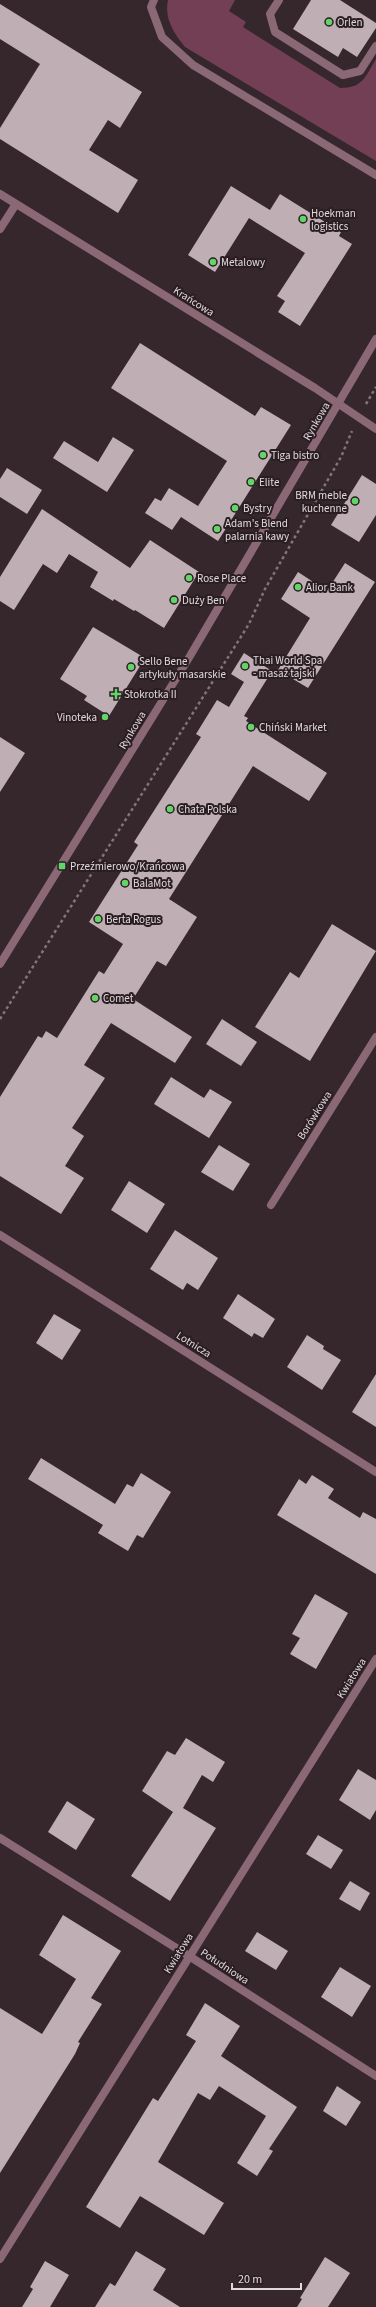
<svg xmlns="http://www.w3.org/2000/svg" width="376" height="2307" viewBox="0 0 376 2307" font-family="'Source Sans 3',sans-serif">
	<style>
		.green { fill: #723f54 }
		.building { fill: #bfaeb4 }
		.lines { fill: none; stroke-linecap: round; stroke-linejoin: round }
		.path { stroke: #807579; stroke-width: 2.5; stroke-dasharray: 3 3; stroke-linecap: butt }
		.service { stroke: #8b6875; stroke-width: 8 }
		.minor { stroke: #8b6875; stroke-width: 8 }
		.tertiary { stroke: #8b6875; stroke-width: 8 }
		.poi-dot { fill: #63d468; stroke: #2a1e23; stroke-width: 1.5 }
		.labels { text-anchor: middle; stroke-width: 4; stroke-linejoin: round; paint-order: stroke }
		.poi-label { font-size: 11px; fill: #e2d9dc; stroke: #2a1e23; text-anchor: start }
		.street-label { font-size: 11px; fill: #e2d9dc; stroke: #2a1e23 }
	</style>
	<rect width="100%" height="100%" fill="#35272c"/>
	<path class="green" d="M168,0h67l-6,11 17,11 -3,5 97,61c23,0 25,-11 36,-29v102l-191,-114c-11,-14 -21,-28 -17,-47z"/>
	<g class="building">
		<path d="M311,0h29l36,23v5l-19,29 -14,-9 -5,9 -45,-28z"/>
		<path d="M0,4l142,88 -22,36 -12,-8 -19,30 49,30 -20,33 -118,-74v-11l40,-64 -40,-25z"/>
		<path d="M231,186l39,24 10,-16 61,38 -2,4 13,8 -52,82 -22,-14 7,-11 -8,-5 28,-43 -56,-35 -34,54 -27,-17z"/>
		<path d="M140,343l115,73 6,-9 30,18 -73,116 -37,-24 -9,13 -27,-17 10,-15 6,3 8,-13 29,18 29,-45 -116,-73z"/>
		<path d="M113,437l21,13 -27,42 -54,-34 11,-17 34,21z"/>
		<path d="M7,468l35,22 -15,24 -27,-17v-18z"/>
		<path d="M362,475l14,9v31l-17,27 -28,-17z"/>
		<path d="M42,509l88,59 20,-28 49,32 -35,56 -29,-18 -1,1 -20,-12 -1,2 -23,-14 8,-15 -29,-18 -12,19 -14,-9 -29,46 -14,-9v-24z"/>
		<path d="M345,563l30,19 -67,106 -30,-18 32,-52 -29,-19 17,-27 29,19z"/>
		<path d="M93,627l52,31 -36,58 -25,-16 3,-4 -27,-17z"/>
		<path d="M244,653l28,18 -28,45 4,2 -2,3 81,52 -18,28 -56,-35 -84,133 28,18 -31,49 -9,-5 -24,38 59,38 -17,26 -64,-40 -27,42 21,13 -33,50 12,8 -19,30 19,12 -23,36 -61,-38v-79l38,-61 4,2 4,-7 11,7 42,-67 5,3 19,-30 -34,-22 49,-77 -4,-3 67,-105 -5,-3 21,-34 12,7 15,-25 -13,-8z"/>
		<path d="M0,737l25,16 -25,39z"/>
		<path d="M332,924l44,27 -66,110 -55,-34 35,-55 9,6z"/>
		<path d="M222,1019l35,23 -16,24 -35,-22z"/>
		<path d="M171,1077l33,21 6,-9 22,13 -23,36 -55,-34z"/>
		<path d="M219,1145l31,19 -17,27 -32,-19z"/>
		<path d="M129,1181l36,23 -18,29 -36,-23z"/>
		<path d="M175,1230l43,28 -20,32 -11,-7 -4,7 -33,-21z"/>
		<path d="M238,1294l37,25 -12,19 -9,-5 -2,4 -29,-19z"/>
		<path d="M54,1314l27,16 -19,30 -26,-17z"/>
		<path d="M307,1335l17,11 -1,3 18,11 -19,30 -35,-23z"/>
		<path d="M376,1374v53l-24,-15z"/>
		<path d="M41,1458l74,46 12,-20 6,3 8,-14 30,19 -28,46 -6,-3 -9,16 -30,-18 5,-8 -75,-46z"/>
		<path d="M312,1475l22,14 -6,9 32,20 3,-6 13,7v55l-99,-59 22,-36 7,5z"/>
		<path d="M315,1594l33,19 -32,56 -26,-15 10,-16 -8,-4z"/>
		<path d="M186,1738l39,24 -12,20 -11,-7 -19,33 33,20 -46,73 -39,-25 42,-64 -31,-21 25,-40 8,4z"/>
		<path d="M358,1769l18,11v30l-6,10 -31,-20z"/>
		<path d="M67,1801l28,18 -19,31 -28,-18z"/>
		<path d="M318,1835l25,15 -12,19 -25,-15z"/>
		<path d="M350,1881l20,12 -10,18 -21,-12z"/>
		<path d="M63,1915l58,36 -30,47 11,6 -24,38 2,1 -5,11 -75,119v-165l42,26 34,-55 -37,-24z"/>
		<path d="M257,1932l31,19 -12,19 -31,-19z"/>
		<path d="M340,1967l31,19 -19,31 -31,-20z"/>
		<path d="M205,2003l35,23 -19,30 76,51 -28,42 4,2 -16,25 -20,-13 29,-47 -47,-30 -9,14 -12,-7 -40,69 66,41 -20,32 -64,-39 -20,32 -34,-21 67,-109 5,3 38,-60 -10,-6z"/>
		<path d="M337,2086l24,16 -15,24 -23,-15z"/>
		<path d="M136,2251l30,18 -13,21 27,17h-85l15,-24 5,3z"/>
		<path d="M325,2257l25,16 -22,34h-31l5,-8 -2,-1z"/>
		<path d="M45,2261l24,14 -19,32h-28l11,-18 -3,-2z"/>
	</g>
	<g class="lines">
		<g class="path">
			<path d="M366,404l10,-17"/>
			<path d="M0,1019l249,-395 16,-35 76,-132 11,-26"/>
		</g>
		<g class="service">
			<path d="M154,0l-3,7 11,30 31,28 183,110"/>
			<path d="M279,0l-9,14 5,18 68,43 17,-4 16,-25"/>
		</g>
		<g class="minor">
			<path d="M0,194l315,194 61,41"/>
			<path d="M0,229l16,-25"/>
			<path d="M271,1205l105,-168"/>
			<path d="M0,1235l376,237"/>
			<path d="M0,1838l189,118 187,120"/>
			<path d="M0,2259l376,-600"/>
		</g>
		<path class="tertiary" d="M0,964l190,-308 186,-317"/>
	</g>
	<g class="poi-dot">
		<circle cx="329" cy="22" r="4"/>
		<circle cx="303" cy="219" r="4"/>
		<circle cx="213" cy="262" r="4"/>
		<circle cx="263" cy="455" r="4"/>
		<circle cx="251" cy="482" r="4"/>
		<circle cx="355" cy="501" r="4"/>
		<circle cx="235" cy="508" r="4"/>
		<circle cx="217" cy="529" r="4"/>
		<circle cx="189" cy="578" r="4"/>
		<circle cx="298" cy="587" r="4"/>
		<circle cx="174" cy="600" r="4"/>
		<circle cx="245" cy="666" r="4"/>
		<circle cx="131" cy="667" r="4"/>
		<path d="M114 688h4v4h4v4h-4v4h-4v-4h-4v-4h4z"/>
		<circle cx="105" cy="717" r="4"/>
		<circle cx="251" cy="727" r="4"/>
		<circle cx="170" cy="809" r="4"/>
		<rect x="58" y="862" width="8" height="8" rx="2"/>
		<circle cx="125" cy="883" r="4"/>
		<circle cx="98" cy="919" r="4"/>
		<circle cx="95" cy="998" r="4"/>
	</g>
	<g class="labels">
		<g class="poi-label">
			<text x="337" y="26">Orlen</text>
			<text x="311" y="217">Hoekman<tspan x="311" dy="13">logistics</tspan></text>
			<text x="221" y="266">Metalowy</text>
			<text x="271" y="459">Tiga bistro</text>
			<text x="259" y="486">Elite</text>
			<text x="347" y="499" text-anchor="end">BRM meble<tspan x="347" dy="13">kuchenne</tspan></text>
			<text x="243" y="512">Bystry</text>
			<text x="225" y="527">Adam's Blend<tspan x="225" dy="13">palarnia kawy</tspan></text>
			<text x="197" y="582">Rose Place</text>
			<text x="306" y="591">Alior Bank</text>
			<text x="182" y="604">Duży Ben</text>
			<text x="253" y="664">Thai World Spa<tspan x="253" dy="13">- masaż tajski</tspan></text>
			<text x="139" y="665">Sello Bene<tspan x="139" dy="13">artykuły masarskie</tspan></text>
			<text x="124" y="698">Stokrotka II</text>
			<text x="97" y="721" text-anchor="end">Vinoteka</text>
			<text x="259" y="731">Chiński Market</text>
			<text x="178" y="813">Chata Polska</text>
			<text x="70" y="870">Przeźmierowo/Krańcowa</text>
			<text x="133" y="887">BalaMot</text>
			<text x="106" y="923">Berta Rogus</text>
			<text x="103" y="1002">Comet</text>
		</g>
		<g class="street-label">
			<text transform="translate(194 301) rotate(32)" y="4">Krańcowa</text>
			<text transform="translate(316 421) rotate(-60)" y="4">Rynkowa</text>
			<text transform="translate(132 730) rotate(-59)" y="4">Rynkowa</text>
			<text transform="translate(314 1115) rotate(-58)" y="4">Borówkowa</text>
			<text transform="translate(194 1344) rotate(32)" y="4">Lotnicza</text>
			<text transform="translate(351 1678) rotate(-58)" y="4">Kwiatowa</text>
			<text transform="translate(178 1953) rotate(-58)" y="4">Kwiatowa</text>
			<text transform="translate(225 1966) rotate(33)" y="4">Południowa</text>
		</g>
	</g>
	<path d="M232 2283v6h69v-6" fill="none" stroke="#e2d9dc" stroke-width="2"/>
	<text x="238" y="2283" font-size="12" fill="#e2d9dc" stroke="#2a1e23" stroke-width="3" paint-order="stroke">20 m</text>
</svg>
